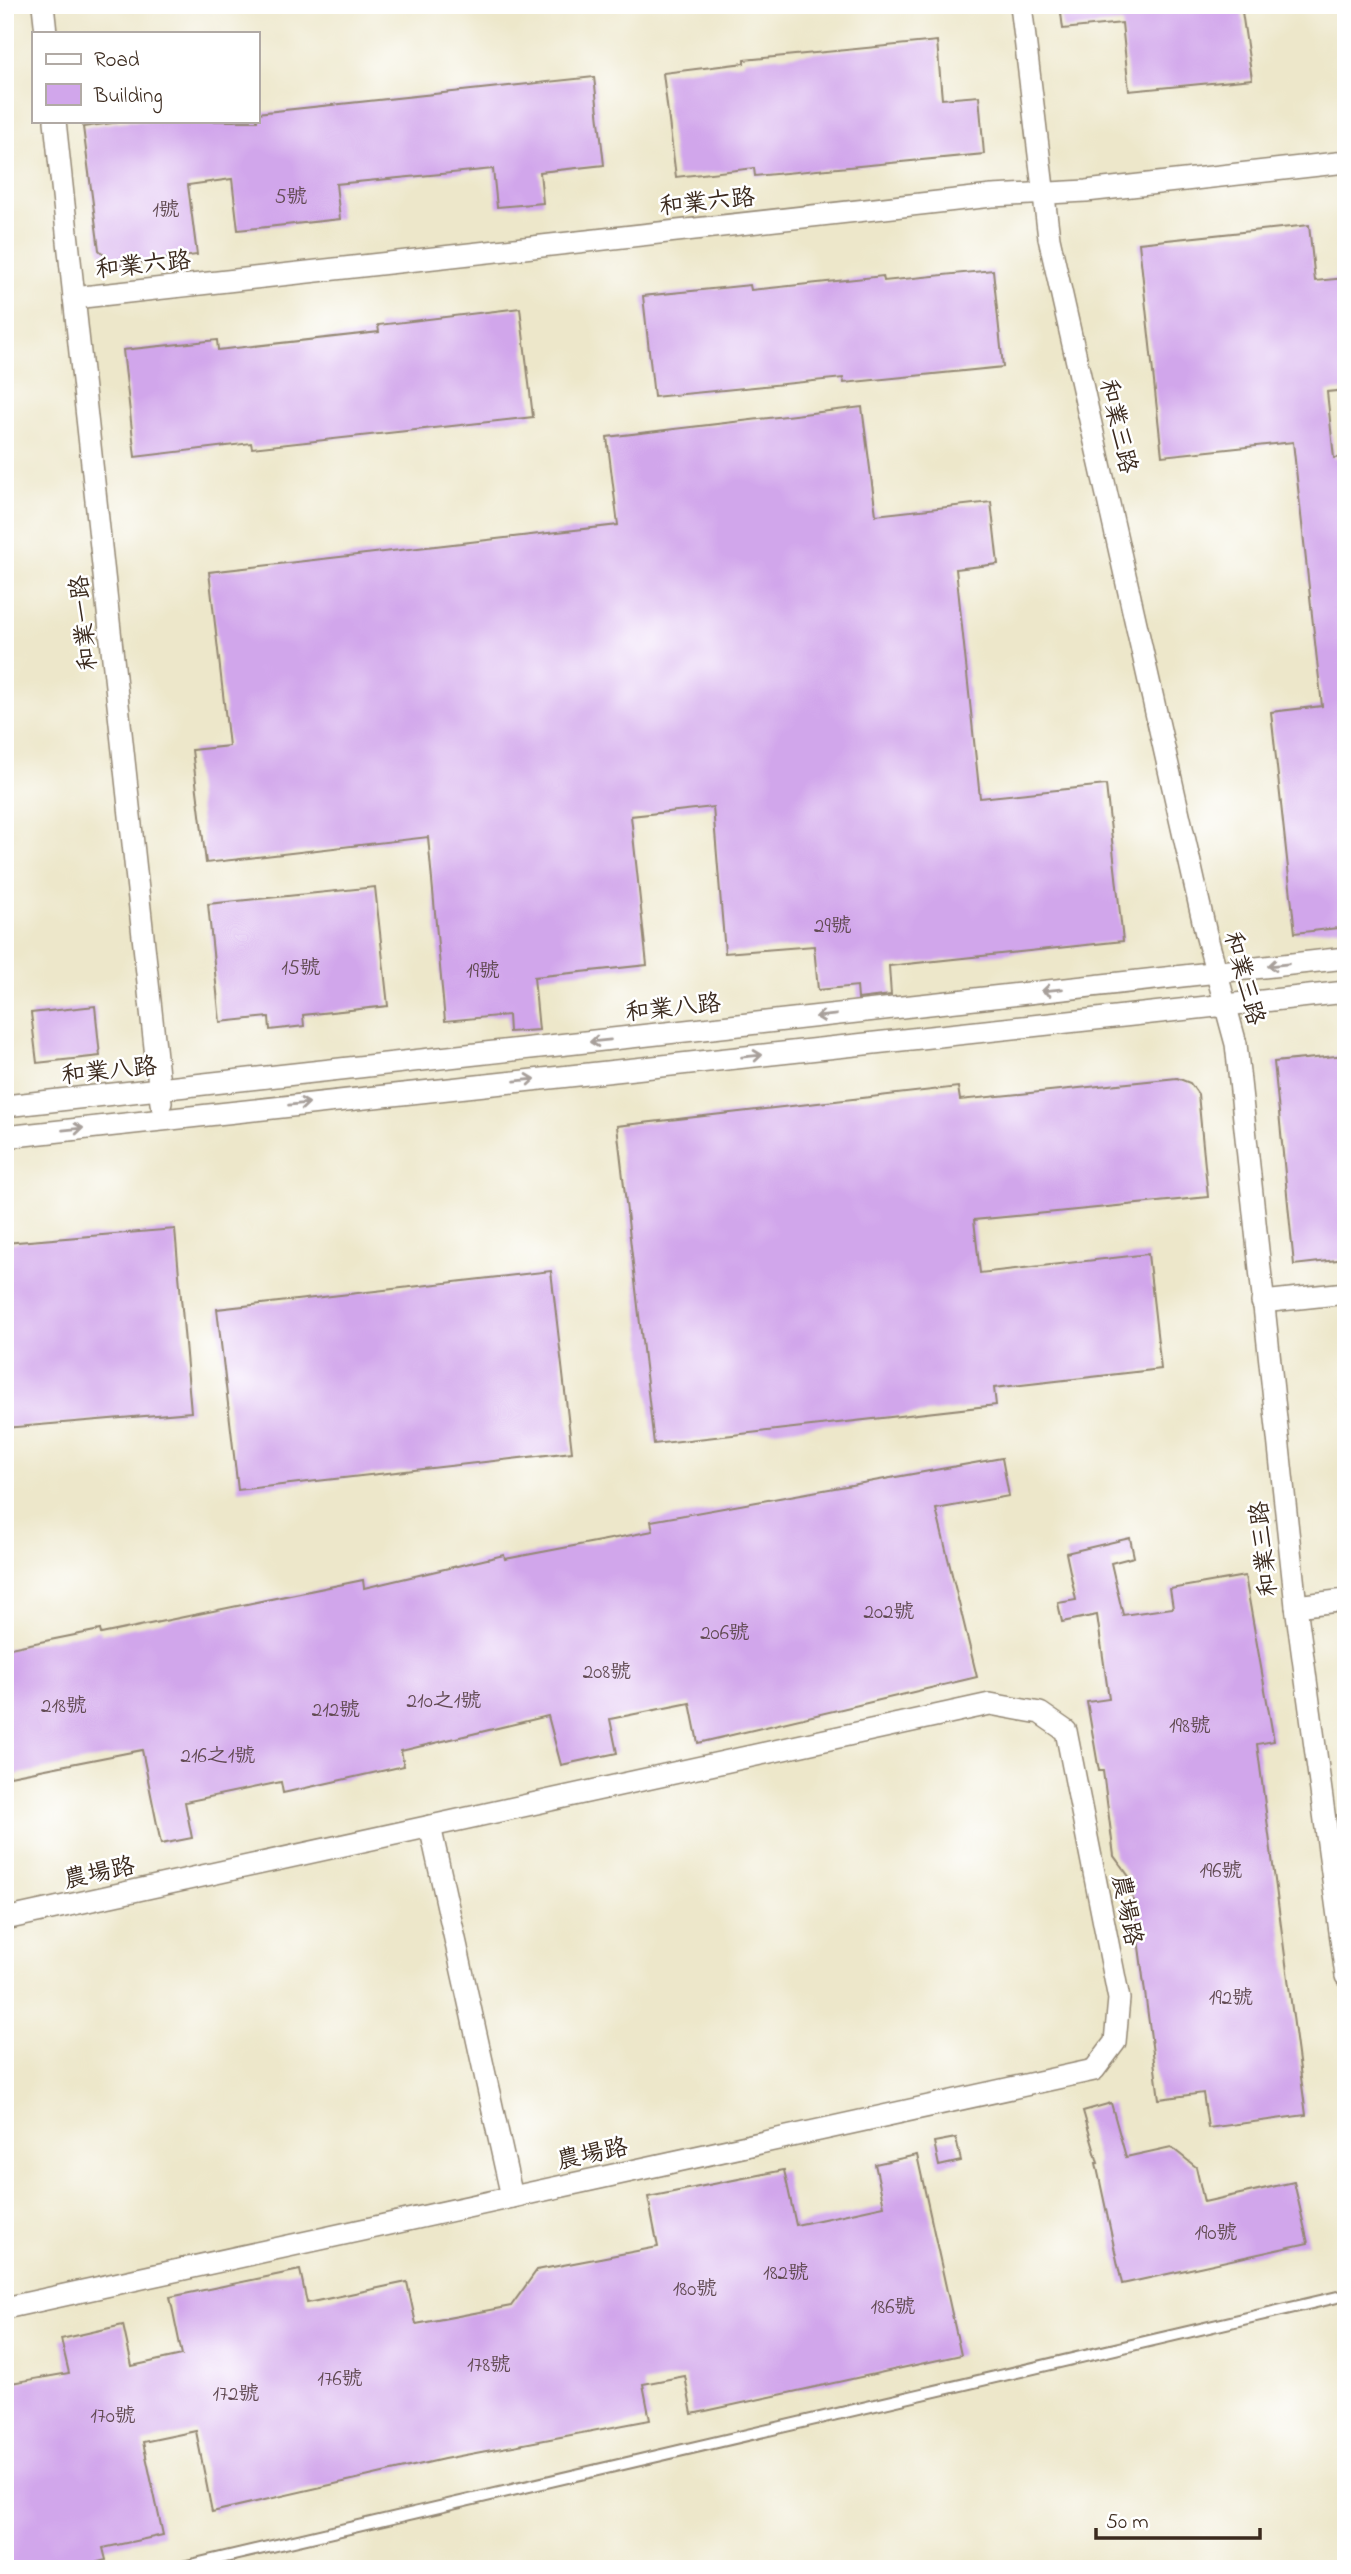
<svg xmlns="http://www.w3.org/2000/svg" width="1351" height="2574" viewBox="0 0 1351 2574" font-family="'Indie Flower','LXGW WenKai TC',sans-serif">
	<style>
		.building { fill: #d1a6eb }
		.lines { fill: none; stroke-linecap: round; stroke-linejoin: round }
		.service-casing { stroke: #948874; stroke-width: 14 }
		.minor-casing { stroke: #948874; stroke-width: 24 }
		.service { stroke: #fff; stroke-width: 10 }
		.minor { stroke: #fff; stroke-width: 21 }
		.oneway { stroke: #a79f9a }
		.labels { text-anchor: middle; stroke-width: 5; stroke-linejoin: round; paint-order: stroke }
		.number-label { font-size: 21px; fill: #604951 }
		.street-label { font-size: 24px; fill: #3b2a1e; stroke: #fff }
	</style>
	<rect width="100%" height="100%" fill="#fff"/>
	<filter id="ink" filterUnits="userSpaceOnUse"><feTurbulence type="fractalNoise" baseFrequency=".0143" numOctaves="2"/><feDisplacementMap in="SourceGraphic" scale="14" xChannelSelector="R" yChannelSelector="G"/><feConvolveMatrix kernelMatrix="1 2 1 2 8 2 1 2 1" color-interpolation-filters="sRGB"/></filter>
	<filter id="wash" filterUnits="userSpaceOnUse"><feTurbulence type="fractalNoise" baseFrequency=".00686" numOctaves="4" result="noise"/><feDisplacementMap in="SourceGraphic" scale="28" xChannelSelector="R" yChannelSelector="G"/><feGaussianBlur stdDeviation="1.57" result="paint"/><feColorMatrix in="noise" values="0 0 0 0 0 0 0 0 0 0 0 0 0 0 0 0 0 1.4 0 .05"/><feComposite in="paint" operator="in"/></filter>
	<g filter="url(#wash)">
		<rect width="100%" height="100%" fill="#ede7ca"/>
		<g id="blocks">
			<g class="building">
				<path d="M1060,5h181l11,74 -123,12 -7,-68 -59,6z"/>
				<path d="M937,41l5,58 37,-3 5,58 -229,22 -1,-8 -78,9 -13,-104 81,-10v-3z"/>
				<path d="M594,77l10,88 -64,7 3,31 -46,4 -4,-38 -157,15 4,35 -102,11 -6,-51 -44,6 9,70 -82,11 -16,-16 -16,-123 44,-6h130v-8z"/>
				<path d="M1309,225l6,56 31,-3v112l-19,2 7,66 12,-1v470l-51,6 -24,-221 51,-6 -29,-264 -131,14 -23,-213z"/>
				<path d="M993,270l10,97 -159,16 -1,-5 -189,19 -11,-101 107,-11 1,5 132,-14 1,5z"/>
				<path d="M520,308l13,109 -281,31 -1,-5 -116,14 -12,-107 94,-10 1,10 161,-18 -1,-7z"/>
				<path d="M862,407l14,108 115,-13 7,62 -42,5 24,229 126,-13 17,156 -234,25 2,29 -33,4 -1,-13 -39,4 -4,-44 -89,7 -12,-146 -82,9 16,149 -113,12 5,53 -30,2 -1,-17 -63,6 -17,-184 -222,26 -14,-113 37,-4 -20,-174 409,-47 -11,-88z"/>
				<path d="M375,887l13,119 -85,9 1,11 -34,4 -1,-13 -49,5 -12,-118z"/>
				<path d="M95,1006l5,50 -63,7 -6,-50z"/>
				<path d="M1346,1055v204l-52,6 -20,-203z"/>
				<path d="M1177,1078l13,5 8,11 10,103 -234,23 6,53 168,-19 13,115 -167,19 2,17 -342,39 -37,-318 341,-39 2,13z"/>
				<path d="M175,1229l16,183 -186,16v-185z"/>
				<path d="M551,1271l21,181 -334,38 -21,-181z"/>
				<path d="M1002,1458l7,38 -73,13 41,168 -279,66 -8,-40 -80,16 7,34 -56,12 -13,-49 -147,35 3,15 -121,27 -2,-11 -96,20 7,36 -31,6 -19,-94 -137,27v-128l95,-19 1,4 262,-54 1,8 140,-33 1,4 148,-28 -2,-10z"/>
				<path d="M1130,1538l4,19 -23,6 12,52 50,-7 -3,-19 75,-13 29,165 -17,3 49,371 -98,13 -5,-35 -44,6 -29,-221 -16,-22 -11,-85h-4l-12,-69 22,-3 -12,-84 -35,7 -4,-19 18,-3 -10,-47z"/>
				<path d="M1111,2103l15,54 45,-10 25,20 8,35 90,-20 14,61 -186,41 -26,-121h2l-15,-52z"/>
				<path d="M956,2138l5,23 -22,5 -5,-24z"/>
				<path d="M917,2155l44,200 -269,59 -7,-38 -42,8 7,36 -206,39 -232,53 -16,-81 -53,11 20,93 -60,13 3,12 -35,9h-66v-185l64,-11 -8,-34 62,-14 9,41 50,-11 -12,-58 130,-27 7,33 100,-21 9,42 95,-18 26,-36 121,-23 -10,-50 136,-27 12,55 88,-19 -9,-42z"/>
			</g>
		</g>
	</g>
	<g filter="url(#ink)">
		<use href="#blocks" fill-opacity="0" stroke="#948874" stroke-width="2"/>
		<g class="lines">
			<defs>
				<path id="service" d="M174,2569l1172,-274"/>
				<g id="minor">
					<path d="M43,5l3,28"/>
					<path d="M1021,5l28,233 157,696 30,110 60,562 50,370"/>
					<path d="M55,121l106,982"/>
					<path d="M74,298l918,-102 94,-5 260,-29"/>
					<path d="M5,1106l1341,-148"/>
					<path d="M5,1137l1341,-145"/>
					<path d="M1262,1302l84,-9"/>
					<path d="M1296,1606l50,-6"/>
					<path d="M430,1826l82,371"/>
					<path d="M5,1919l985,-215 50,9 26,18 53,268 -4,43 -21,28 -1089,238"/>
				</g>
			</defs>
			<use href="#service" class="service-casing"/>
			<use href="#minor" class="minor-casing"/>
			<use href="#service" class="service"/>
			<use href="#minor" class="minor"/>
		</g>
		<defs><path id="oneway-shaft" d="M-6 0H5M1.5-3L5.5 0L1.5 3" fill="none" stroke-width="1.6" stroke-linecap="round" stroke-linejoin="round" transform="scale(1.75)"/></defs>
		<g class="oneway">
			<use href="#oneway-shaft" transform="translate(1278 965) rotate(174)"/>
			<use href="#oneway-shaft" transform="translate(1052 990) rotate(174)"/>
			<use href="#oneway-shaft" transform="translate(826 1016) rotate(174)"/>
			<use href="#oneway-shaft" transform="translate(600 1041) rotate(174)"/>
			<use href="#oneway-shaft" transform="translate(752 1056) rotate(-6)"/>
			<use href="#oneway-shaft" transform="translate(525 1080) rotate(-6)"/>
			<use href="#oneway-shaft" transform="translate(299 1104) rotate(-6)"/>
			<use href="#oneway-shaft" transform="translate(73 1129) rotate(-6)"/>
		</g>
	</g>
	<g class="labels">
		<g class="number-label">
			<text x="291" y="203">5號</text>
			<text x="166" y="216">1號</text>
			<text x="833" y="932">29號</text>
			<text x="301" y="974">15號</text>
			<text x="483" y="977">19號</text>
			<text x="889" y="1618">202號</text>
			<text x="725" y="1639">206號</text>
			<text x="607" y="1678">208號</text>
			<text x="444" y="1707">210之1號</text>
			<text x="64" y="1712">218號</text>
			<text x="336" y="1716">212號</text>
			<text x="1190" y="1732">198號</text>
			<text x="218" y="1762">216之1號</text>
			<text x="1221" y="1877">196號</text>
			<text x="1231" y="2004">192號</text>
			<text x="1216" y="2239">190號</text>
			<text x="786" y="2279">182號</text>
			<text x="695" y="2295">180號</text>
			<text x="893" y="2313">186號</text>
			<text x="489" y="2371">178號</text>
			<text x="340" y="2385">176號</text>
			<text x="236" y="2400">172號</text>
			<text x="113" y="2422">170號</text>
		</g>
		<g class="street-label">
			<text transform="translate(707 201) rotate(-6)" y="8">和業六路</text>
			<text transform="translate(143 264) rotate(-6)" y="8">和業六路</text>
			<text transform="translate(1119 426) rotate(77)" y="8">和業三路</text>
			<text transform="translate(83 623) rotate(-96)" y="8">和業一路</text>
			<text transform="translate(1245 978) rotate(75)" y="8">和業三路</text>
			<text transform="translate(673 1007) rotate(-6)" y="8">和業八路</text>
			<text transform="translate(109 1070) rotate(-6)" y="8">和業八路</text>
			<text transform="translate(1263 1549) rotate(-96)" y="8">和業三路</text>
			<text transform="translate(99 1872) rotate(-12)" y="8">農場路</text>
			<text transform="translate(1128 1910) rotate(79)" y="8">農場路</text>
			<text transform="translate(592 2153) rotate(-12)" y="8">農場路</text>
		</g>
	</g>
	<rect width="1351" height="2574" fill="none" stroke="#fff" stroke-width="28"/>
	<rect x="32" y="32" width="228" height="91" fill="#ffffff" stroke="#b1aaa5" stroke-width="2"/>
	<rect x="46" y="54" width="35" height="10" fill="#ffffff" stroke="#b1aaa5" stroke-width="2"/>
	<text x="94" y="66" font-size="21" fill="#3b2a1e">Road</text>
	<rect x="46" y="84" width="35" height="21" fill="#d1a6eb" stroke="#b1aaa5" stroke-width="2"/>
	<text x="94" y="102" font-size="21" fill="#3b2a1e">Building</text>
	<path d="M1096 2528v10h164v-10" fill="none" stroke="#3b2a1e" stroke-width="3.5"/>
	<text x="1106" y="2528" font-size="21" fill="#3b2a1e" stroke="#ffffff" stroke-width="5" paint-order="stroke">50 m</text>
</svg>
